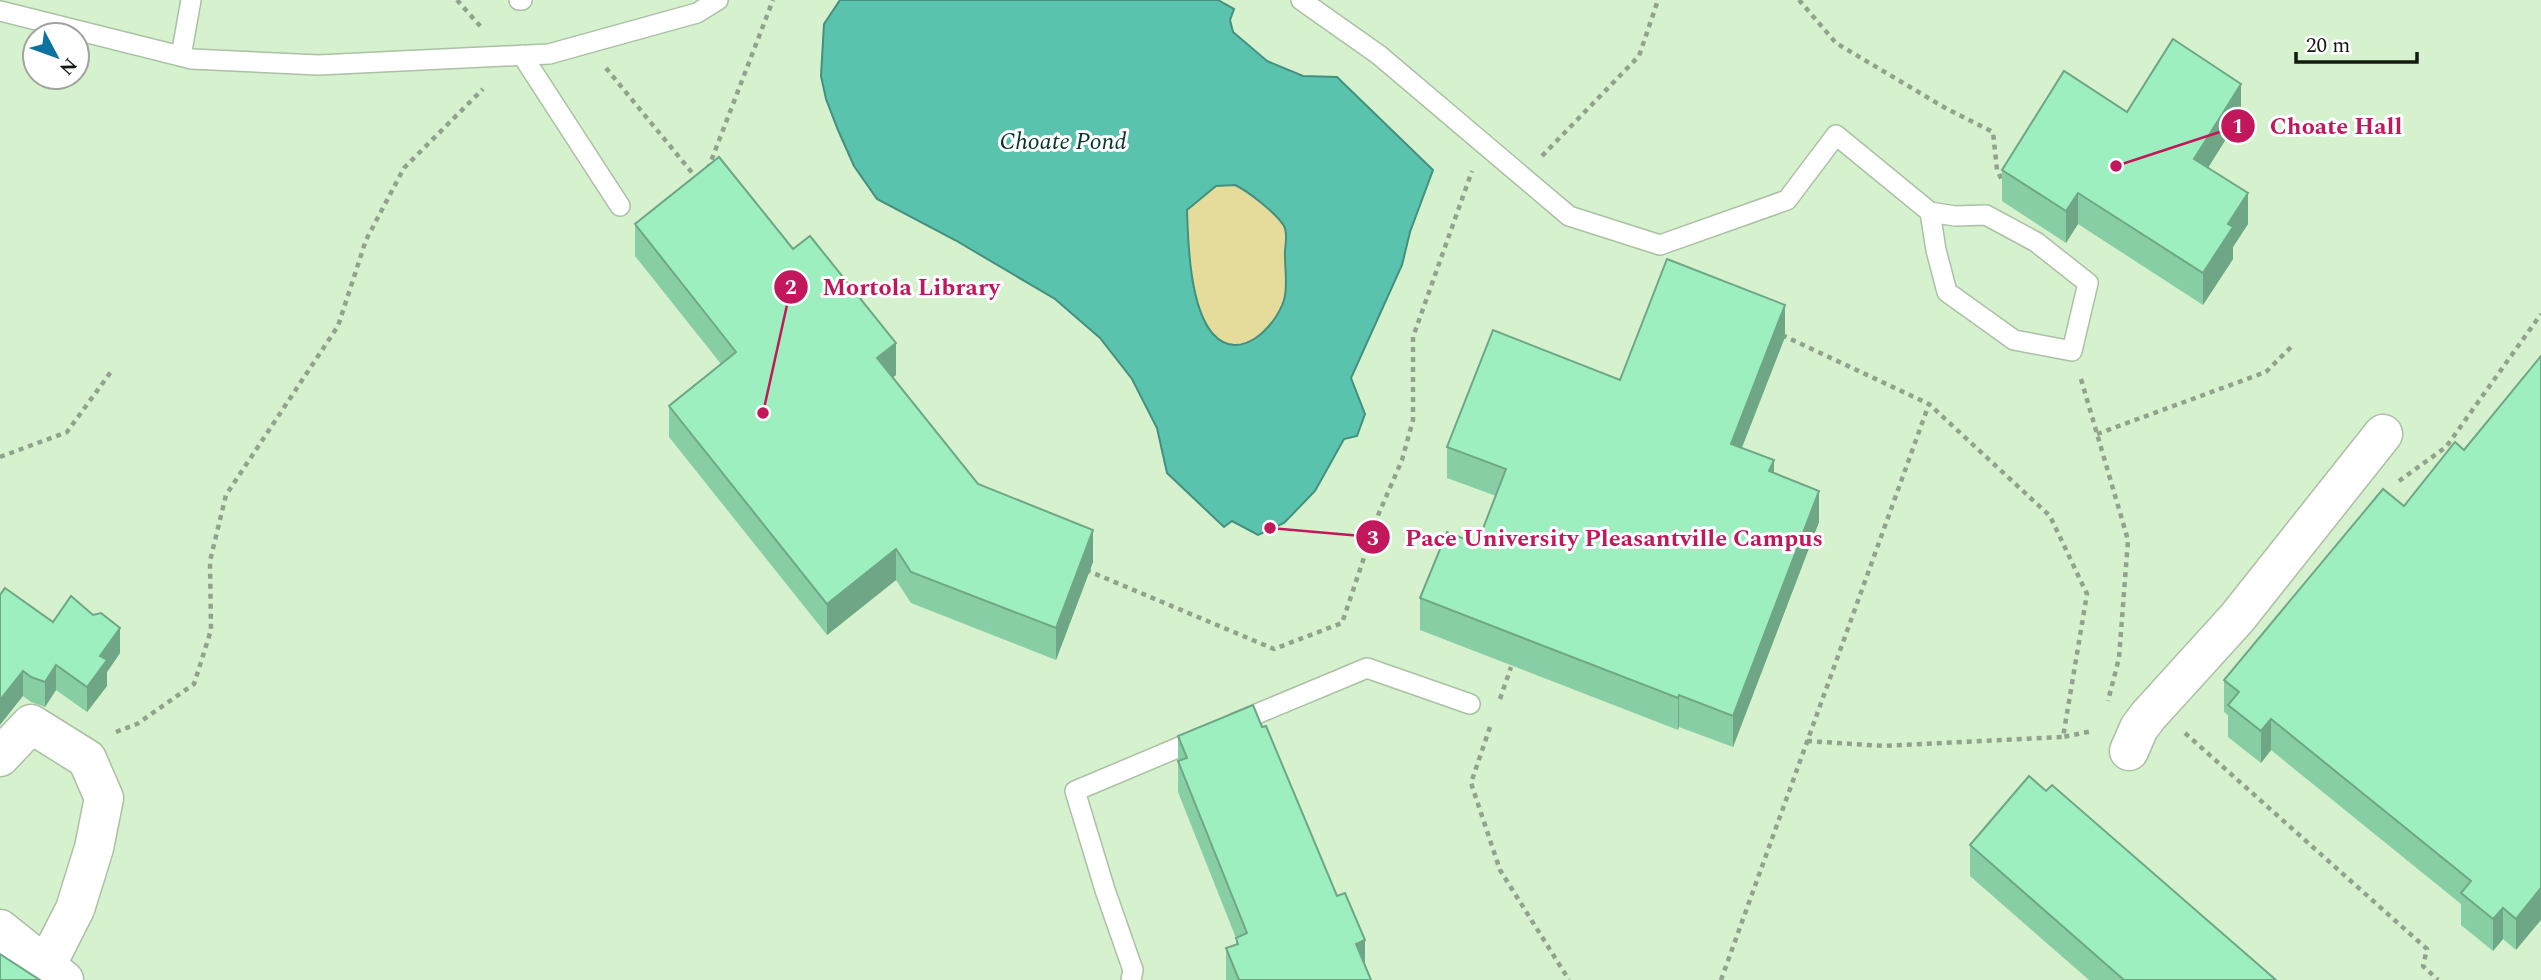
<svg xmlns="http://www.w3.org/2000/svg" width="2541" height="980" viewBox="0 0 2541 980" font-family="Spectral,serif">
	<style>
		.built { fill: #d5f1cd; fill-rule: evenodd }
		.green { fill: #e5db9b }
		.water { fill: #5ac3ad; stroke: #44907e; stroke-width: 2; fill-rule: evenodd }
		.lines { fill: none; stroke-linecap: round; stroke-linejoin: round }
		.lane-casing { stroke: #abc0a4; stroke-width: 22 }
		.street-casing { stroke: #abc0a4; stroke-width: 41 }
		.path { stroke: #92a38d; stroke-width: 4.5; stroke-dasharray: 5 5; stroke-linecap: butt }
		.lane { stroke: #fff; stroke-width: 19 }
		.street { stroke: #fff; stroke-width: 38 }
		.wall { fill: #88cea5 }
		.shaded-wall { fill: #6fa786 }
		.building { fill: #9eefc0; stroke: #6fa786; stroke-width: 2 }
		.labels { text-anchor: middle; stroke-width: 6; stroke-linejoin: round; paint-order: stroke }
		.water-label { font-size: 24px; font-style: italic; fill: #04362e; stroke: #fff }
		.leader { fill: none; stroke: #c2185b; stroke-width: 2.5 }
		.callout-dot { fill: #c2185b; stroke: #fff; stroke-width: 2.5 }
		.mark-label { font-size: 21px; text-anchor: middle; font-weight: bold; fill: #fff }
		.callout-label { font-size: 24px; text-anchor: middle; font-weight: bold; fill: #c2185b; stroke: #fff; stroke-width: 6; stroke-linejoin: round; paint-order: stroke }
	</style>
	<rect width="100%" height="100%" fill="#e5fcde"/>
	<path class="built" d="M0,0h2541v980h-2541zM35,35h42v42h-42z"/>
	<path class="green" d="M1235,185c13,6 42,29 49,41 5,10 0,21 1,31 0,13 3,30 -1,43 -8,26 -45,64 -71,34 -23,-27 -25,-90 -26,-124l29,-24z"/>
	<path class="water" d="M840,0h378l16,9 -4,11 3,12 34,29 36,15 34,1 96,93 -23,62 -8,33 -51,113 14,36 -8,22 -13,3 -29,52 -31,32 -26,12 -26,-14 -8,6 -57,-54 -10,-45 -25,-49 -32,-41 -45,-39 -100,-59 -78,-41 -23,-33 -16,-36 -12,-31 -5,-23 3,-52zM1235,185c13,6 42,29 49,41 5,10 0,21 1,31 0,13 3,30 -1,43 -8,26 -44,64 -71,34 -23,-26 -25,-90 -26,-124l29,-24z"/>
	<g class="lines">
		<defs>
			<g id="lane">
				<path d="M519,0h3"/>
				<path d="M1301,0l78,55 190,161 91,29 127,-45 49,-65 94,77 6,38 11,42 67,48 58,11 16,-68 -52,-41 -50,-27 -31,1 -25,-4"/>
				<path d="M0,11l192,48 126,6 231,-11 148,-41 21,-13"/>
				<path d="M522,55l98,151"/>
				<path d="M181,56l10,-56"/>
				<path d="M1235,723l132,-55 103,36"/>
				<path d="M1131,980l2,-10 -28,-80 -30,-99 126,-53"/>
			</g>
			<g id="street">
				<path d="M2129,751l10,-23 9,-12 89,-98 146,-184"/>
				<path d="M0,757l31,-33 56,35 17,39 -10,50 -19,61 -29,57"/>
				<path d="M0,929l64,51"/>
			</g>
		</defs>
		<use href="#lane" class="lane-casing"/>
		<use href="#street" class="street-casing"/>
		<g class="path">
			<path d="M457,0l25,28"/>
			<path d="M1799,0l37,43 111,66 46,23 4,38 6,12"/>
			<path d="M606,68l92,112"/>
			<path d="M1542,156l97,-100 19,-56"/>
			<path d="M708,169l65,-169"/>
			<path d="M1782,335l147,69 121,112 37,78 -24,143 30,-6"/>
			<path d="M2081,379l47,161 -9,118 -11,43"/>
			<path d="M2097,434l169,-62 27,-27"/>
			<path d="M0,457l67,-25 46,-63"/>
			<path d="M2399,481l47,-34 95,-133"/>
			<path d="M1086,570l188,79 68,-26 37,-110 23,-53 11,-40v-83l59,-166"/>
			<path d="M1500,699l11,-32"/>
			<path d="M1490,727l-19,56 29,87 69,110"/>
			<path d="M116,732l21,-8 57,-40 17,-54 -1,-69 16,-66 112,-169 28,-86 38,-72 79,-79"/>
			<path d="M2185,733l242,216 -4,17 15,14"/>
			<path d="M1807,741l77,5 179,-9"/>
			<path d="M1721,980l208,-576"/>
		</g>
		<use href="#lane" class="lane"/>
		<use href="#street" class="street"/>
	</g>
	<g class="wall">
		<path d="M2127,112l114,3 -33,53 40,56 -15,23v12l-30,46 -125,-81 -12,19 -64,-42v-31z"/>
		<path d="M635,224l158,25 103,126 -3,2 85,107 115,78 -37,98 -145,-57 -15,-23 -69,55 -158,-198v-31l52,-42 -86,-108z"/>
		<path d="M1785,337l-43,111 32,24 45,50 -86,225 -54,-20 -1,3 -258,-100v-32l57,-54 19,-48 -49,-18v-31l173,-67z"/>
		<path d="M2541,356l-25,594 -13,-11 -10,12 -32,-26v-21l-190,-154 -10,13 -33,-26v-22l-4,-3v-32l180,-174 60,-56z"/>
		<path d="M5,588l48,34 67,31 -13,19v14l-20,26 -31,-22 -11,17 -14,-5 -8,-6z"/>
		<path d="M1262,727l103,237 6,16h-145v-32l10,-3v-7l-58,-146v-56z"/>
		<path d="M2046,791l230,189h-187l-119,-104v-31z"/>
	</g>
	<g class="shaded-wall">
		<path d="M2241,84v31l-47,75v-31z"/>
		<path d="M2078,193v31l-12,19v-32z"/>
		<path d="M2248,193v31l-15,23v12l-30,46v-32l25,-49z"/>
		<path d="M1785,305v32l-54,138v-31z"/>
		<path d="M896,343v32l-19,14v-31z"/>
		<path d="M1774,460v32l-5,-21z"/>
		<path d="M1819,491v31l-86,225v-31z"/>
		<path d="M1093,530v32l-37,98v-32z"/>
		<path d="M896,549v31l-69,55v-31z"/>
		<path d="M120,628v25l-13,19v14l-20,26v-25l13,-31z"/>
		<path d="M56,665v25l-11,17v-25z"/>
		<path d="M23,671v25l-23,29v-25z"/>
		<path d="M1679,695v32l-1,3v-32z"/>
		<path d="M2271,719v31l-10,13v-32z"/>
		<path d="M2541,888v32l-25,30v-31z"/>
		<path d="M2503,908v31l-10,12v-32z"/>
		<path d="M1365,940v32l-9,-28z"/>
	</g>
	<g class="building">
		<path d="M2173,39l68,45 -47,75 54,34 -20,31 5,3 -30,46 -125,-80 -12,18 -64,-41 62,-99 63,41z"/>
		<path d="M719,157l74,92 17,-13 86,107 -19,15 101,126 115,46 -37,98 -145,-56 -15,-23 -69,55 -158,-198 67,-54 -101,-128z"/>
		<path d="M1667,259l118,46 -54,139 43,16 -5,11 50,20 -86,225 -54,-21 -1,3 -258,-100 27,-66 30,12 29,-75 -59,-22 46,-117 127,50z"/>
		<path d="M2541,356v532l-25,31 -13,-11 -10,11 -32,-26 10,-12 -200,-162 -10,12 -33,-26 11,-13 -15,-12 159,-191 21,17 51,-64 9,8z"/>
		<path d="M5,588l48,34 18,-26 22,19 8,-2 19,15 -20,28 7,4 -20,27 -31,-22 -11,17 -14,-5 -8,-6 -23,29v-105z"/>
		<path d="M1253,705l9,22 4,-1 71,170 8,-3 20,47 -9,4 15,36h-132l-13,-32 12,-4 -2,-6 11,-5 -69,-172 9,-3 -9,-22z"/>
		<path d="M2029,776l17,15 6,-6 224,195h-152l-154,-135z"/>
		<path d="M0,954l40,26h-40z"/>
	</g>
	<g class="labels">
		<g class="water-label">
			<text x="1063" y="149">Choate Pond</text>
		</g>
	</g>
	<path class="leader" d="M2116 166L2238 126M763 413L791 287M1270 528L1373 537"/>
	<g class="callout-dot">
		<circle cx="2116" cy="166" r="7"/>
		<circle cx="763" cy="413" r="7"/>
		<circle cx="1270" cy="528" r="7"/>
		<circle cx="2238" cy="126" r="18"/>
		<circle cx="791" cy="287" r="18"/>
		<circle cx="1373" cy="537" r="18"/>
	</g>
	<g class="mark-label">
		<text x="2238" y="133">1</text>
		<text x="791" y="294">2</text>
		<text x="1373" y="545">3</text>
	</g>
	<g class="callout-label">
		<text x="2336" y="134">Choate Hall</text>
		<text x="911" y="295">Mortola Library</text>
		<text x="1614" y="546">Pace University Pleasantville Campus</text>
	</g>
	<g transform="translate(56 56) rotate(131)"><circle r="33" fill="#ffffff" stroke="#a0a39f" stroke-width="2"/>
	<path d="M0-5L12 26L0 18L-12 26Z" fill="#0e73a0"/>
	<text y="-10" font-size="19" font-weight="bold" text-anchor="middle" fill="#121a10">N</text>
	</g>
	<path d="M2296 52v10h121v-10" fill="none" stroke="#121a10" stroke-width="3.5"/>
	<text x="2306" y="52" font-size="21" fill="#121a10" stroke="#ffffff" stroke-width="5" paint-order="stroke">20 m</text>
</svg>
